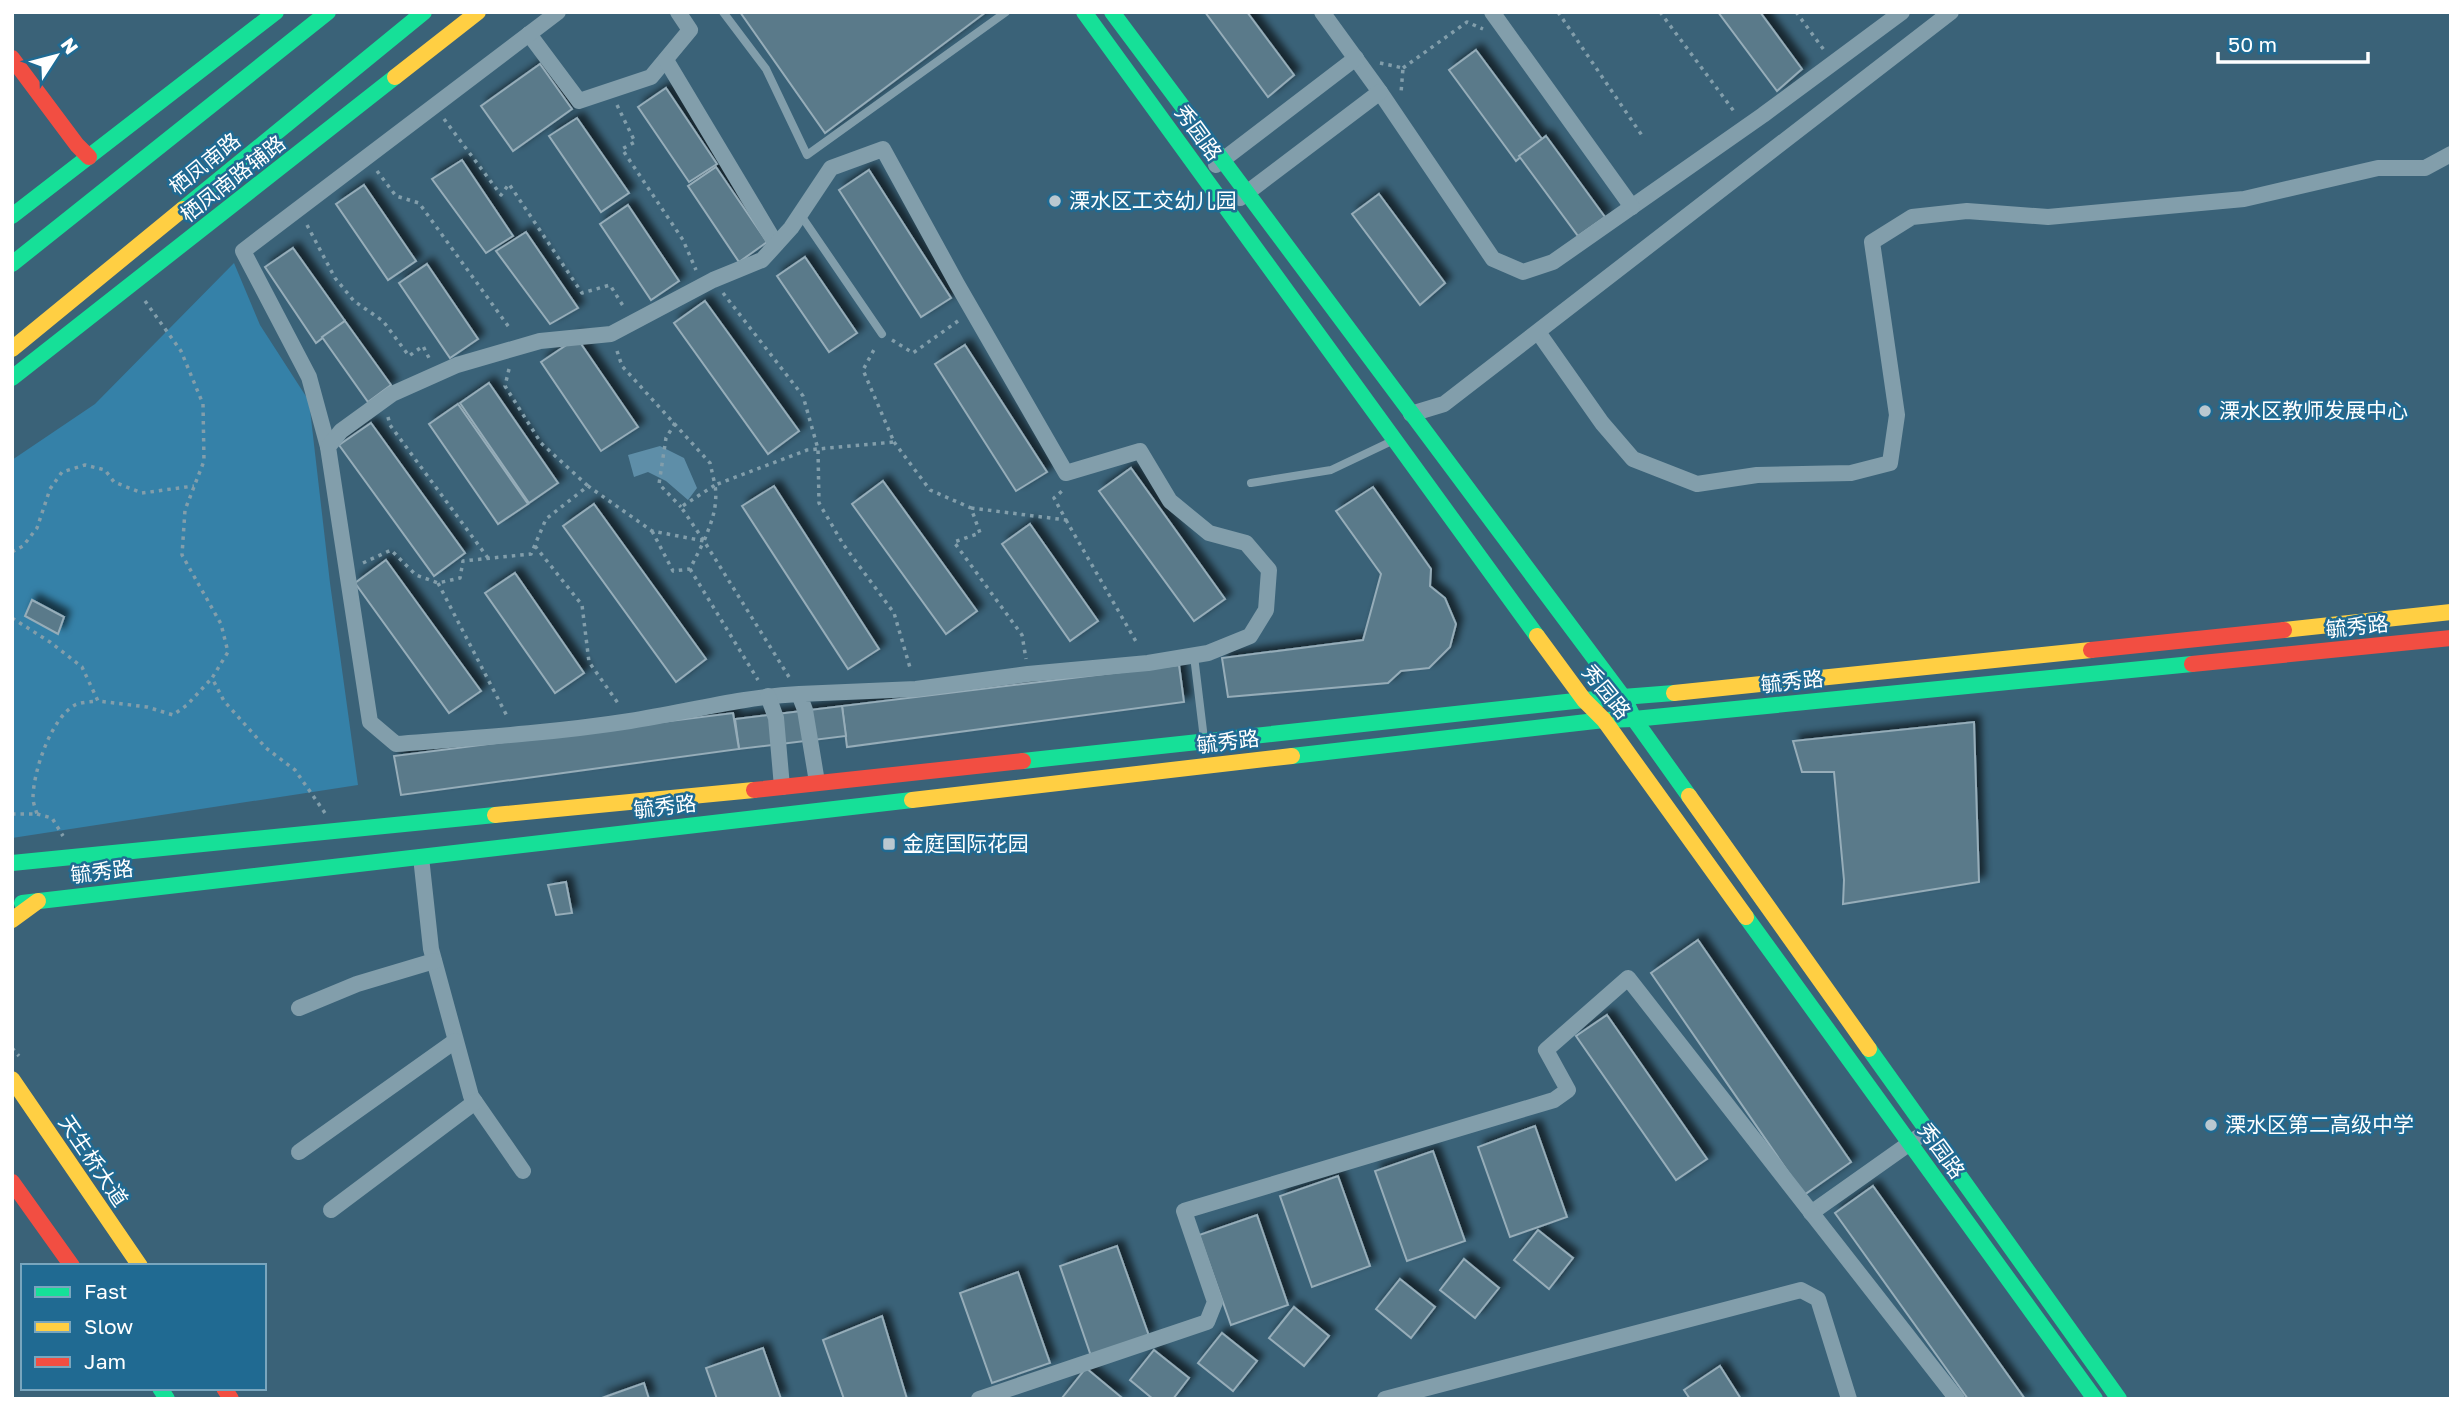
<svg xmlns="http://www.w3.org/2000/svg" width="2463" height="1411" viewBox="0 0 2463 1411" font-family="'Golos Text','Noto Sans SC',sans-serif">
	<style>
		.green { fill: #3581a8 }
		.water { fill: #5e8ea8 }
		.building { fill: #5a7a8a; stroke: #96adb9; stroke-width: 2; filter: url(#shadow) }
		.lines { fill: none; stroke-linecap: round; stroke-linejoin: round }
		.path { stroke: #829eab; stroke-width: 3.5; stroke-dasharray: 3.5 5; stroke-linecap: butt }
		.lane { stroke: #829eab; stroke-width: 8 }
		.street { stroke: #829eab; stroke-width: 16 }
		.fast { stroke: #16e098; stroke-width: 16 }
		.slow { stroke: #ffcf43; stroke-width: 16 }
		.jam { stroke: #f24e42; stroke-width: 16 }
		.poi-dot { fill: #bac8d0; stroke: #206a92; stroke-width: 2.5 }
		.labels { text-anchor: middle; stroke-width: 5; stroke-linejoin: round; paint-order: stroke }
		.street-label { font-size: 21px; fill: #fff; stroke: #206a92 }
		.poi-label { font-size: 21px; fill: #fff; stroke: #206a92; text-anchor: start }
	</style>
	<defs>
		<filter id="shadow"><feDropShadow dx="6" dy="-6" stdDeviation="3.5" flood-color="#0009"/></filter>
	</defs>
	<rect width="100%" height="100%" fill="#3a6278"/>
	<path class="green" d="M234,263l26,62 49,76 21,182 28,202 -346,53v-378l83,-56z"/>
	<path class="water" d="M660,446l24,12 13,30 -9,12 -22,-19 -18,-9 -14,5 -6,-22z"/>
	<g class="building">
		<path d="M740,12h246l-161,121z"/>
		<path d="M1205,12h42l47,63 -26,22z"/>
		<path d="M1718,12h42l42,57 -25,22z"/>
		<path d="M1476,50l66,89 -26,22 -67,-91z"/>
		<path d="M540,64l32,45 -59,42 -32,-45z"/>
		<path d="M666,88l51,76 -28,18 -51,-75z"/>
		<path d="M577,118l52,75 -28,19 -52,-76z"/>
		<path d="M1546,136l59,81 -27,19 -59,-80z"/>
		<path d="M462,160l51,76 -27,17 -54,-74z"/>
		<path d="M716,167l51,75 -28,20 -51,-76z"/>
		<path d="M869,170l82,128 -30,19 -82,-127z"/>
		<path d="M364,185l52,76 -28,19 -52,-76z"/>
		<path d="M1379,194l66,89 -25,22 -68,-91z"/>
		<path d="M628,205l51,76 -28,19 -51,-76z"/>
		<path d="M526,232l52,76 -28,16 -54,-73z"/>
		<path d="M293,248l52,73 -29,22 -51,-76z"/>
		<path d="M805,257l52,76 -28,19 -52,-76z"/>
		<path d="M427,264l51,75 -28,19 -51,-75z"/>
		<path d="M705,301l94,130 -31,23 -94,-131z"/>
		<path d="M345,321l46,64 -23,17 -46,-65z"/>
		<path d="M577,338l61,89 -37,24 -60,-89z"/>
		<path d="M965,345l82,127 -31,19 -81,-127z"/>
		<path d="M489,383l69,100 -29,20 -69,-100z"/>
		<path d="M458,404l70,100 -30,20 -69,-100z"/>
		<path d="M371,423l94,130 -31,23 -95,-131z"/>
		<path d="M1131,468l94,131 -31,22 -95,-130z"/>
		<path d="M883,481l94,130 -31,23 -94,-130z"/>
		<path d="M774,486l105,163 -31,20 -106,-163z"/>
		<path d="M1373,487l58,82 -1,17 15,12 11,26 -6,23 -21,21 -28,3 -13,12 -160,14 -6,-39 141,-18 18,-66 -45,-63z"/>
		<path d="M594,504l112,155 -30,23 -113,-156z"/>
		<path d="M1030,524l68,97 -28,20 -68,-97z"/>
		<path d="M386,560l95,131 -32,22 -94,-130z"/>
		<path d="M515,573l69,100 -29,20 -70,-100z"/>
		<path d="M32,600l32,17 -6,17 -33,-18z"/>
		<path d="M1179,665l5,37 -337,45 -5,-41z"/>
		<path d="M842,706l4,30 -107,13 -4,-30z"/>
		<path d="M733,713l6,36 -338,46 -7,-39z"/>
		<path d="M1974,722l5,160 -136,22 1,-24 -10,-108h-32l-9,-31z"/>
		<path d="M566,882l6,31 -16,2 -8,-30z"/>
		<path d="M1698,940l153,222 -47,33 -153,-222z"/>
		<path d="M1607,1015l100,144 -31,21 -100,-144z"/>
		<path d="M1535,1126l32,91 -57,20 -32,-90z"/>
		<path d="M1433,1151l32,90 -58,20 -32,-90z"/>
		<path d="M1338,1176l32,90 -58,21 -32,-91z"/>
		<path d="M1873,1186l152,213h-57l-133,-186z"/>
		<path d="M1257,1215l31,90 -57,20 -32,-90z"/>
		<path d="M1538,1230l35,28 -24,31 -35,-29z"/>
		<path d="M1117,1246l32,90 -58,20 -31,-90z"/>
		<path d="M1464,1259l35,29 -24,30 -35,-28z"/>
		<path d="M1018,1272l32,91 -58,20 -32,-90z"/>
		<path d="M1400,1279l35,28 -24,31 -35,-29z"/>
		<path d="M1294,1307l35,29 -25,30 -35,-28z"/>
		<path d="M882,1316l25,83h-63l-21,-59z"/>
		<path d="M1222,1333l35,28 -24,30 -35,-28z"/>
		<path d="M763,1348l18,51h-64l-11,-31z"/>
		<path d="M1154,1350l35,28 -16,21h-20l-23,-19z"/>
		<path d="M1720,1366l21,33h-51l-6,-9z"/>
		<path d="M1086,1368l35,29 -2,2 -57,-1z"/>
		<path d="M644,1383l5,16h-50z"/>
	</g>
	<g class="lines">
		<g class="path">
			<path d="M1558,12l85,125"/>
			<path d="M1660,12l76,102"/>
			<path d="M1796,12l28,38"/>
			<path d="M1380,63l23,5 -2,25"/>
			<path d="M1403,68l64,-46 16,7"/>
			<path d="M617,105l18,37 -13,7 61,91 13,30"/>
			<path d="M444,119l57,76 8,-11 73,109 28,-8 15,24"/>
			<path d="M377,171l19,25 23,7 92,127"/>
			<path d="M307,225l28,53 19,23 29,20 26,35 14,-10 7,14"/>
			<path d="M723,293l80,103 15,53 1,54 24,41 51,69 17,58"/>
			<path d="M145,301l36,50 22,53 1,57 -19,49 -3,45 39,69 7,28 -16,26 12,23 42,47 29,22 30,43"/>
			<path d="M892,340l21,13 45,-32"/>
			<path d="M617,351l5,15 88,97 5,22 -34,22 23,34"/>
			<path d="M509,369l-4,17 36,57 47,43"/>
			<path d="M388,417l2,8 98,133"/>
			<path d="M675,423l-9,15 -7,46 22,23"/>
			<path d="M894,442l36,48 41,18 9,25 -26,9 68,93 4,24"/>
			<path d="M971,508l95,12 -12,-22 8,-7"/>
			<path d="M1066,520l72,125"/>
			<path d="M652,531l21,40 17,-2 14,-28"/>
			<path d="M535,546l47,59 7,57 31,44"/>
			<path d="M12,552l11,-6 14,-18 13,-39 12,-17 23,-7 20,5 9,12 28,11 52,-7"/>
			<path d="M363,563l28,-13 25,25 22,8 22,-5 3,-17 68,-7 15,-35 42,-33 64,45 52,10"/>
			<path d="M690,569l68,111"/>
			<path d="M438,583l70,135"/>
			<path d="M12,618l38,24 32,25 16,34 49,6 26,8 14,-10 25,-27"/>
			<path d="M789,677l-85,-136c8,-20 14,-35 11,-56l92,-35 87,-8 -31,-72 13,-24"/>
			<path d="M12,814h25c-1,-4 -4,-11 -4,-16 0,-26 18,-80 42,-93 6,-3 16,-3 22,-4"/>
			<path d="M37,814l15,4 11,18"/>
			<path d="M12,1048l7,8"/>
		</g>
		<g class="lane">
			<path d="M723,12l43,57 41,86 199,-143"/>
			<path d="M800,214l82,120"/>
			<path d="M1251,483l80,-13 61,-29"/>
			<path d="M1194,656l10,83"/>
		</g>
		<g class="street">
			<path d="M1322,12l58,80 113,167 30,13 30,-10 210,-147 139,-103"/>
			<path d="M1492,12l140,195"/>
			<path d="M529,34l50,67 72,-24 39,-47 -12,-18"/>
			<path d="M666,60l110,184"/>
			<path d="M1216,165l140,-107"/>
			<path d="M1240,198l140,-106"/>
			<path d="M1538,332l64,91 31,36 64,25 60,-9 94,-2 39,-10 7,-48 -25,-173 40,-25 55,-6 81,6 196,-18 134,-31h47l26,-14"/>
			<path d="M1411,414l33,-10 507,-392"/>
			<path d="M328,447l-19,-70 -66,-126 315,-239"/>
			<path d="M799,694c-57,3 -112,18 -169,27 -77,12 -156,17 -234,23l-26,-22 -42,-275 13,-16 51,-37 65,-29 83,-24 71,-7 102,-54 49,-20 29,-32 40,-60 52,-19 74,135 109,189 74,-22 30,50 39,32 37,10 23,27 -3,40 -16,26 -42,17 -60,10 -120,11 -112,15 -117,5 6,16 12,72"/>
			<path d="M768,696l8,22 6,69"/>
			<path d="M421,857l10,92 40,147 52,75"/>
			<path d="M299,1008l58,-24 77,-23"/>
			<path d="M299,1152l156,-111"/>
			<path d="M331,1210l144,-108"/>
			<path d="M1811,1213l106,-75"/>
			<path d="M979,1399l228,-77 8,-20 -31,-91 370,-111 14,-10 -22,-40 82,-72 329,421"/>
			<path d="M1385,1399l416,-109 17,9 31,100"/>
		</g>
		<g class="fast">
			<path d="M1084,12l453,624"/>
			<path d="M1112,12l512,686 10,21 55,77"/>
			<path d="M183,209l241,-197"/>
			<path d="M12,216l264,-204"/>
			<path d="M12,264l316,-252"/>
			<path d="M12,378l383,-301"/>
			<path d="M1292,756l312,-36 30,-1 558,-55"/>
			<path d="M1023,761l561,-61 90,-7"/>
			<path d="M12,863l483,-48"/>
			<path d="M22,903l890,-103"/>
			<path d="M1746,917l349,482"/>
			<path d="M1869,1049l250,350"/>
			<path d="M160,1388l7,11"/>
		</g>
		<g class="slow">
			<path d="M395,77l83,-65"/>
			<path d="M12,349l171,-140"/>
			<path d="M2284,630l167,-18"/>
			<path d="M1537,636l47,64 20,20 142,197"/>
			<path d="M1674,693l417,-43"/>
			<path d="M1689,796l180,253"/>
			<path d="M912,800l380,-44"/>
			<path d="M495,815l259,-25"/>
			<path d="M12,920l26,-19"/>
			<path d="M12,1079l128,187"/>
		</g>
		<g class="jam">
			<path d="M12,58l65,87 12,12"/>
			<path d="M2091,650l193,-20"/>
			<path d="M2192,664l259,-26"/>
			<path d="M754,790l269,-29"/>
			<path d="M12,1182l60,84"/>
			<path d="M224,1388l7,11"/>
		</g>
	</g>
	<g class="poi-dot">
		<circle cx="1055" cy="201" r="7"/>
		<circle cx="2205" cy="411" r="7"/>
		<rect x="882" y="837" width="14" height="14" rx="3.5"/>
		<circle cx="2211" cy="1125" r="7"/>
	</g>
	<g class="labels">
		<g class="street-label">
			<text transform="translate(1198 133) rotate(54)" y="7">秀园路</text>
			<text transform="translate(205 164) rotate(-39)" y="7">栖凤南路</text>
			<text transform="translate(233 179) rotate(-38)" y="7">栖凤南路辅路</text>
			<text transform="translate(2357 627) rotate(-6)" y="7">毓秀路</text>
			<text transform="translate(1792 682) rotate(-6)" y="7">毓秀路</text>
			<text transform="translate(1606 692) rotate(51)" y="7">秀园路</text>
			<text transform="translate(1228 742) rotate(-7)" y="7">毓秀路</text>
			<text transform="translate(665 807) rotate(-7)" y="7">毓秀路</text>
			<text transform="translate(102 872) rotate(-7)" y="7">毓秀路</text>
			<text transform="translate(1941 1151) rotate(54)" y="7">秀园路</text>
			<text transform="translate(93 1161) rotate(56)" y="7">天生桥大道</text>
		</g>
		<g class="poi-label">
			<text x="1069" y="208">溧水区工交幼儿园</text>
			<text x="2219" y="418">溧水区教师发展中心</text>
			<text x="903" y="851">金庭国际花园</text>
			<text x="2225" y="1132">溧水区第二高级中学</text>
		</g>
	</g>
	<rect width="2463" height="1411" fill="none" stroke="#ffffff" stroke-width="28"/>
	<rect x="21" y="1264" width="245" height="126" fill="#206a92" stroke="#79a6be" stroke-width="2"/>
	<rect x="35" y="1287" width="35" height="10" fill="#16e098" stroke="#79a6be" stroke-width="2"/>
	<text x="84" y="1299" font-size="21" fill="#ffffff">Fast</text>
	<rect x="35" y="1322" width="35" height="10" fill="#ffcf43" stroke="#79a6be" stroke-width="2"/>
	<text x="84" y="1334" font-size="21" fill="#ffffff">Slow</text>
	<rect x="35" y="1357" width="35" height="10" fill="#f24e42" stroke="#79a6be" stroke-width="2"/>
	<text x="84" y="1369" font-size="21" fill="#ffffff">Jam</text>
	<g transform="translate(56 56) rotate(54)" stroke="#206a92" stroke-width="5" paint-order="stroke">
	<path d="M0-5L12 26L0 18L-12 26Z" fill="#ffffff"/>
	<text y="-10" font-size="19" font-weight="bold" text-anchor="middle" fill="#ffffff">N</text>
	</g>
	<path d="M2218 52v10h150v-10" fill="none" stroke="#ffffff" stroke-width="3.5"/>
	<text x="2228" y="52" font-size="21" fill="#ffffff" stroke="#206a92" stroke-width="5" paint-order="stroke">50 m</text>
</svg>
